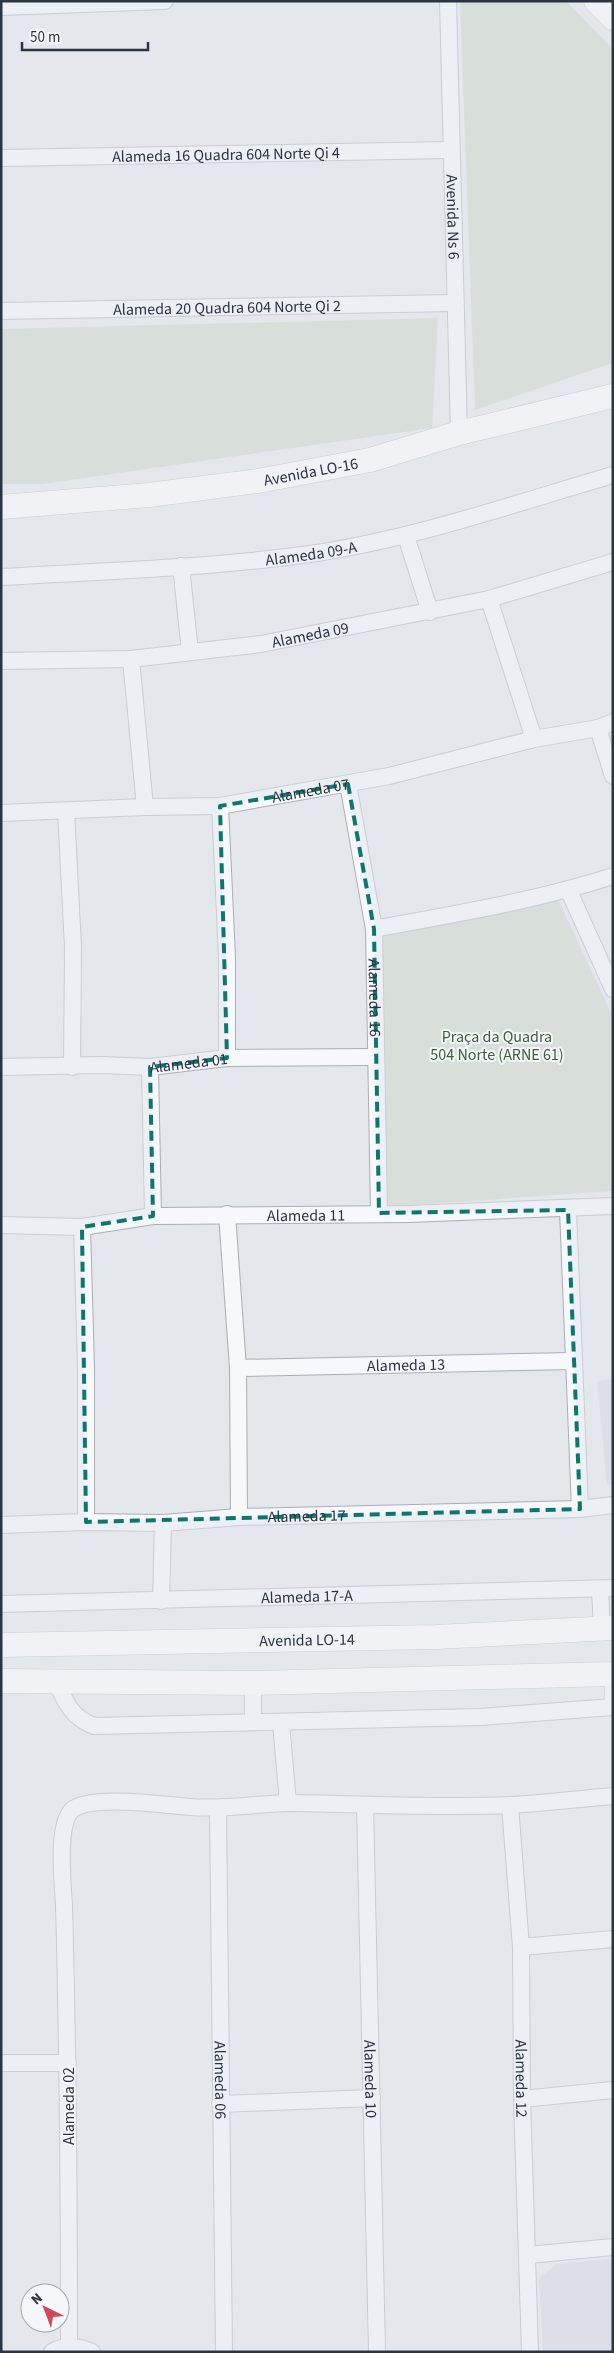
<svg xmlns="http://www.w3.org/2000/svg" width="614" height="2353" viewBox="0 0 614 2353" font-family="'Source Sans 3',sans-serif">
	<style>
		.built { fill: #d2d6de }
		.green { fill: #c9d6c5 }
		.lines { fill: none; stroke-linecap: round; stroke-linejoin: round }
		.lane-casing { stroke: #a9aeb7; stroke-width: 10 }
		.street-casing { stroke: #a9aeb7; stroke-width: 18 }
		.secondary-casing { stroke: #a9aeb7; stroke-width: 25 }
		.lane { stroke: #f7f8fa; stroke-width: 9 }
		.street { stroke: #f7f8fa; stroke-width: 16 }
		.secondary { stroke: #fff; stroke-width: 24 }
		.marked { fill: none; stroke: #0f766e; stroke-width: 4; stroke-dasharray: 10 6; stroke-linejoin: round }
		.labels { text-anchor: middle; stroke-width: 4; stroke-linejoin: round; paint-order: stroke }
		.street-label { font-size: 16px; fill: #2b3445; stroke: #f4f6f9 }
		.park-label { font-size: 16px; fill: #3f6138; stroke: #f4f6f9 }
	</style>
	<rect width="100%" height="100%" fill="#e4e7ec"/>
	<g class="built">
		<path d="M613,1379v105l-6,1 -10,-104z"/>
		<path d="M613,2259v93h-70l-4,-74 18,-14z"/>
	</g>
	<g class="green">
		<path d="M460,1h106l47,48v314l-138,47z"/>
		<path d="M438,318l-6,110 -389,56h-42v-155z"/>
		<path d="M558,899l55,118v174l-228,16 -6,-271z"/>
	</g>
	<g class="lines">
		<defs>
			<path id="lane" d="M609,1707l1,-32"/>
			<g id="street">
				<path id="s1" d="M448,1l11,432"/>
				<path d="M1,7l164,-6"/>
				<path id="s2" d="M1,158l449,-8"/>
				<path id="s3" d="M1,311l453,-8"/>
				<path d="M406,536l24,76"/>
				<path d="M181,566l9,86"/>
				<path id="s4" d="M1,577c103,-6 207,-9 309,-23 103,-15 203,-50 303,-79"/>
				<path d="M489,599l45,140"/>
				<path d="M131,659l14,148"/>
				<path id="s5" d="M1,661l130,-2 130,-15 228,-45 124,-37"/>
				<path d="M598,728l15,48"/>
				<path id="s6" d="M348,784l26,145 5,284"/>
				<path d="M220,806l7,151v101"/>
				<path d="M66,811l7,136 -1,120"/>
				<path id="s7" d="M1,813l144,-6 75,-1 169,-30 145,-37 64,-11 15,-6"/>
				<path d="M568,889l45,100"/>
				<path d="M374,929c80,-15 161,-28 239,-53"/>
				<path id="s8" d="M1,1067l100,-2 49,2 77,-9 148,-1"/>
				<path d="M150,1067l3,149"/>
				<path d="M568,1210l12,299"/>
				<path d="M227,1214l11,154 1,149"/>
				<path id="s9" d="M1,1225l81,2 71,-11 256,-2 204,-8"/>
				<path d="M82,1227l4,141v154"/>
				<path id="s10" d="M238,1368l335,-7"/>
				<path id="s11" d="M1,1525l85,-3 77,1 76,-6 341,-8 33,-4"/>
				<path d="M600,1590l2,39"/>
				<path d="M161,1601l2,-78"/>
				<path id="s12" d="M1,1604l612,-16"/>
				<path d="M56,1681c9,21 16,37 38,45l386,-9 133,-10"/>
				<path d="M253,1721v-38"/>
				<path d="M281,1723l7,80"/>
				<path id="s13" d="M365,1805l12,547"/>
				<path id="s14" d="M510,1805l11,142 1,152 8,253"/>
				<path id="s15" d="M218,1809l6,543"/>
				<path d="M521,1947l92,-8"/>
				<path d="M1,2063h67"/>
				<path d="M522,2099l91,-9"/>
				<path d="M220,2104l152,-6"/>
				<path d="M528,2255l85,-8"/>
				<path d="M69,2346c0,-147 -1,-293 -5,-440 -1,-21 -8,-81 8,-96 18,-16 93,-5 118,-3 36,3 67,-4 103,-4 72,1 145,5 217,2 34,-2 69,-6 103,-9"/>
				<path d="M52,2352c13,-8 27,-6 40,0"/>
			</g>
			<g id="secondary">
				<path d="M596,1l17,17"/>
				<path id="s16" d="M1,507l148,-12 109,-14 112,-21 89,-27 154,-37"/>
				<path id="s17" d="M1,1645l435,-8 177,-9"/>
				<path d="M1,1681l252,2 360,-9"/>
			</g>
		</defs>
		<use href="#lane" class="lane-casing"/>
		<use href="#street" class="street-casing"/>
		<use href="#secondary" class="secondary-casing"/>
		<use href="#lane" class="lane"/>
		<use href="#street" class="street"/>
		<use href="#secondary" class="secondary"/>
	</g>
	<path d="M0 0H614V2353H0ZM348,784l26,145 5,284 189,-3 12,299 -494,13 -4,-295 71,-11 -3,-149 77,-9 -7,-252z" fill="#e4e7ec" fill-opacity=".55" fill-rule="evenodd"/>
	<path class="marked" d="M348,784l26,145 5,284 189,-3 12,299 -494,13 -4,-295 71,-11 -3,-149 77,-9 -7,-252z"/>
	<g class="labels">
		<g class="street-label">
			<text dy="6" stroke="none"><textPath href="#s2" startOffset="225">Alameda 16 Quadra 604 Norte Qi 4</textPath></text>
			<text dy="6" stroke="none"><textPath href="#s1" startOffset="216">Avenida Ns 6</textPath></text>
			<text dy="6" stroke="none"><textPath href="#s3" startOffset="226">Alameda 20 Quadra 604 Norte Qi 2</textPath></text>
			<text dy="6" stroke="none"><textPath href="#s16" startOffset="312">Avenida LO-16</textPath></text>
			<text dy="6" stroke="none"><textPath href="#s4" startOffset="311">Alameda 09-A</textPath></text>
			<text dy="6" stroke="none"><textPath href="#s5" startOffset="311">Alameda 09</textPath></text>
			<text dy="6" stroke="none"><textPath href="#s7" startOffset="311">Alameda 07</textPath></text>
			<text dy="6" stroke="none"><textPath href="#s6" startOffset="216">Alameda 16</textPath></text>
			<text dy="6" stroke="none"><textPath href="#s8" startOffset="188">Alameda 01</textPath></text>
			<text dy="6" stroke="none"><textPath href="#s9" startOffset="306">Alameda 11</textPath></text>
			<text dy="6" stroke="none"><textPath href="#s10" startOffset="168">Alameda 13</textPath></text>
			<text dy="6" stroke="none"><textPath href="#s11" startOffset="306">Alameda 17</textPath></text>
			<text dy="6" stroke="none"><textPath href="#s12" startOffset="306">Alameda 17-A</textPath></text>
			<text dy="6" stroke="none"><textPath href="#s17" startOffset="306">Avenida LO-14</textPath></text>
			<text dy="6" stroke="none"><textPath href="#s13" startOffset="274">Alameda 10</textPath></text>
			<text dy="6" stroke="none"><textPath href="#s14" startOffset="274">Alameda 12</textPath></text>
			<text dy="6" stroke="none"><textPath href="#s15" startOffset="271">Alameda 06</textPath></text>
			<text transform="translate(68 2106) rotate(-90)" y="6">Alameda 02</text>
		</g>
		<g class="park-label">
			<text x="497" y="1042">Praça da Quadra<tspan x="497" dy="18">504 Norte (ARNE 61)</tspan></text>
		</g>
	</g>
	<rect width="614" height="2353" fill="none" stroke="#2b3445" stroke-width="5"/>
	<g transform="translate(45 2308) rotate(318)"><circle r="24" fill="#f4f6f9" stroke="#a4a8b1"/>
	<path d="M0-4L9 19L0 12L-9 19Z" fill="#d1495b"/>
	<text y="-8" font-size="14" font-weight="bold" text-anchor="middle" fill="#2b3445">N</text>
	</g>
	<path d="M22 42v8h126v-8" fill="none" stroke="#2b3445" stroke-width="2.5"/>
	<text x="30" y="42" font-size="15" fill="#2b3445" stroke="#f4f6f9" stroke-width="4" paint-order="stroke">50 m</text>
</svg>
